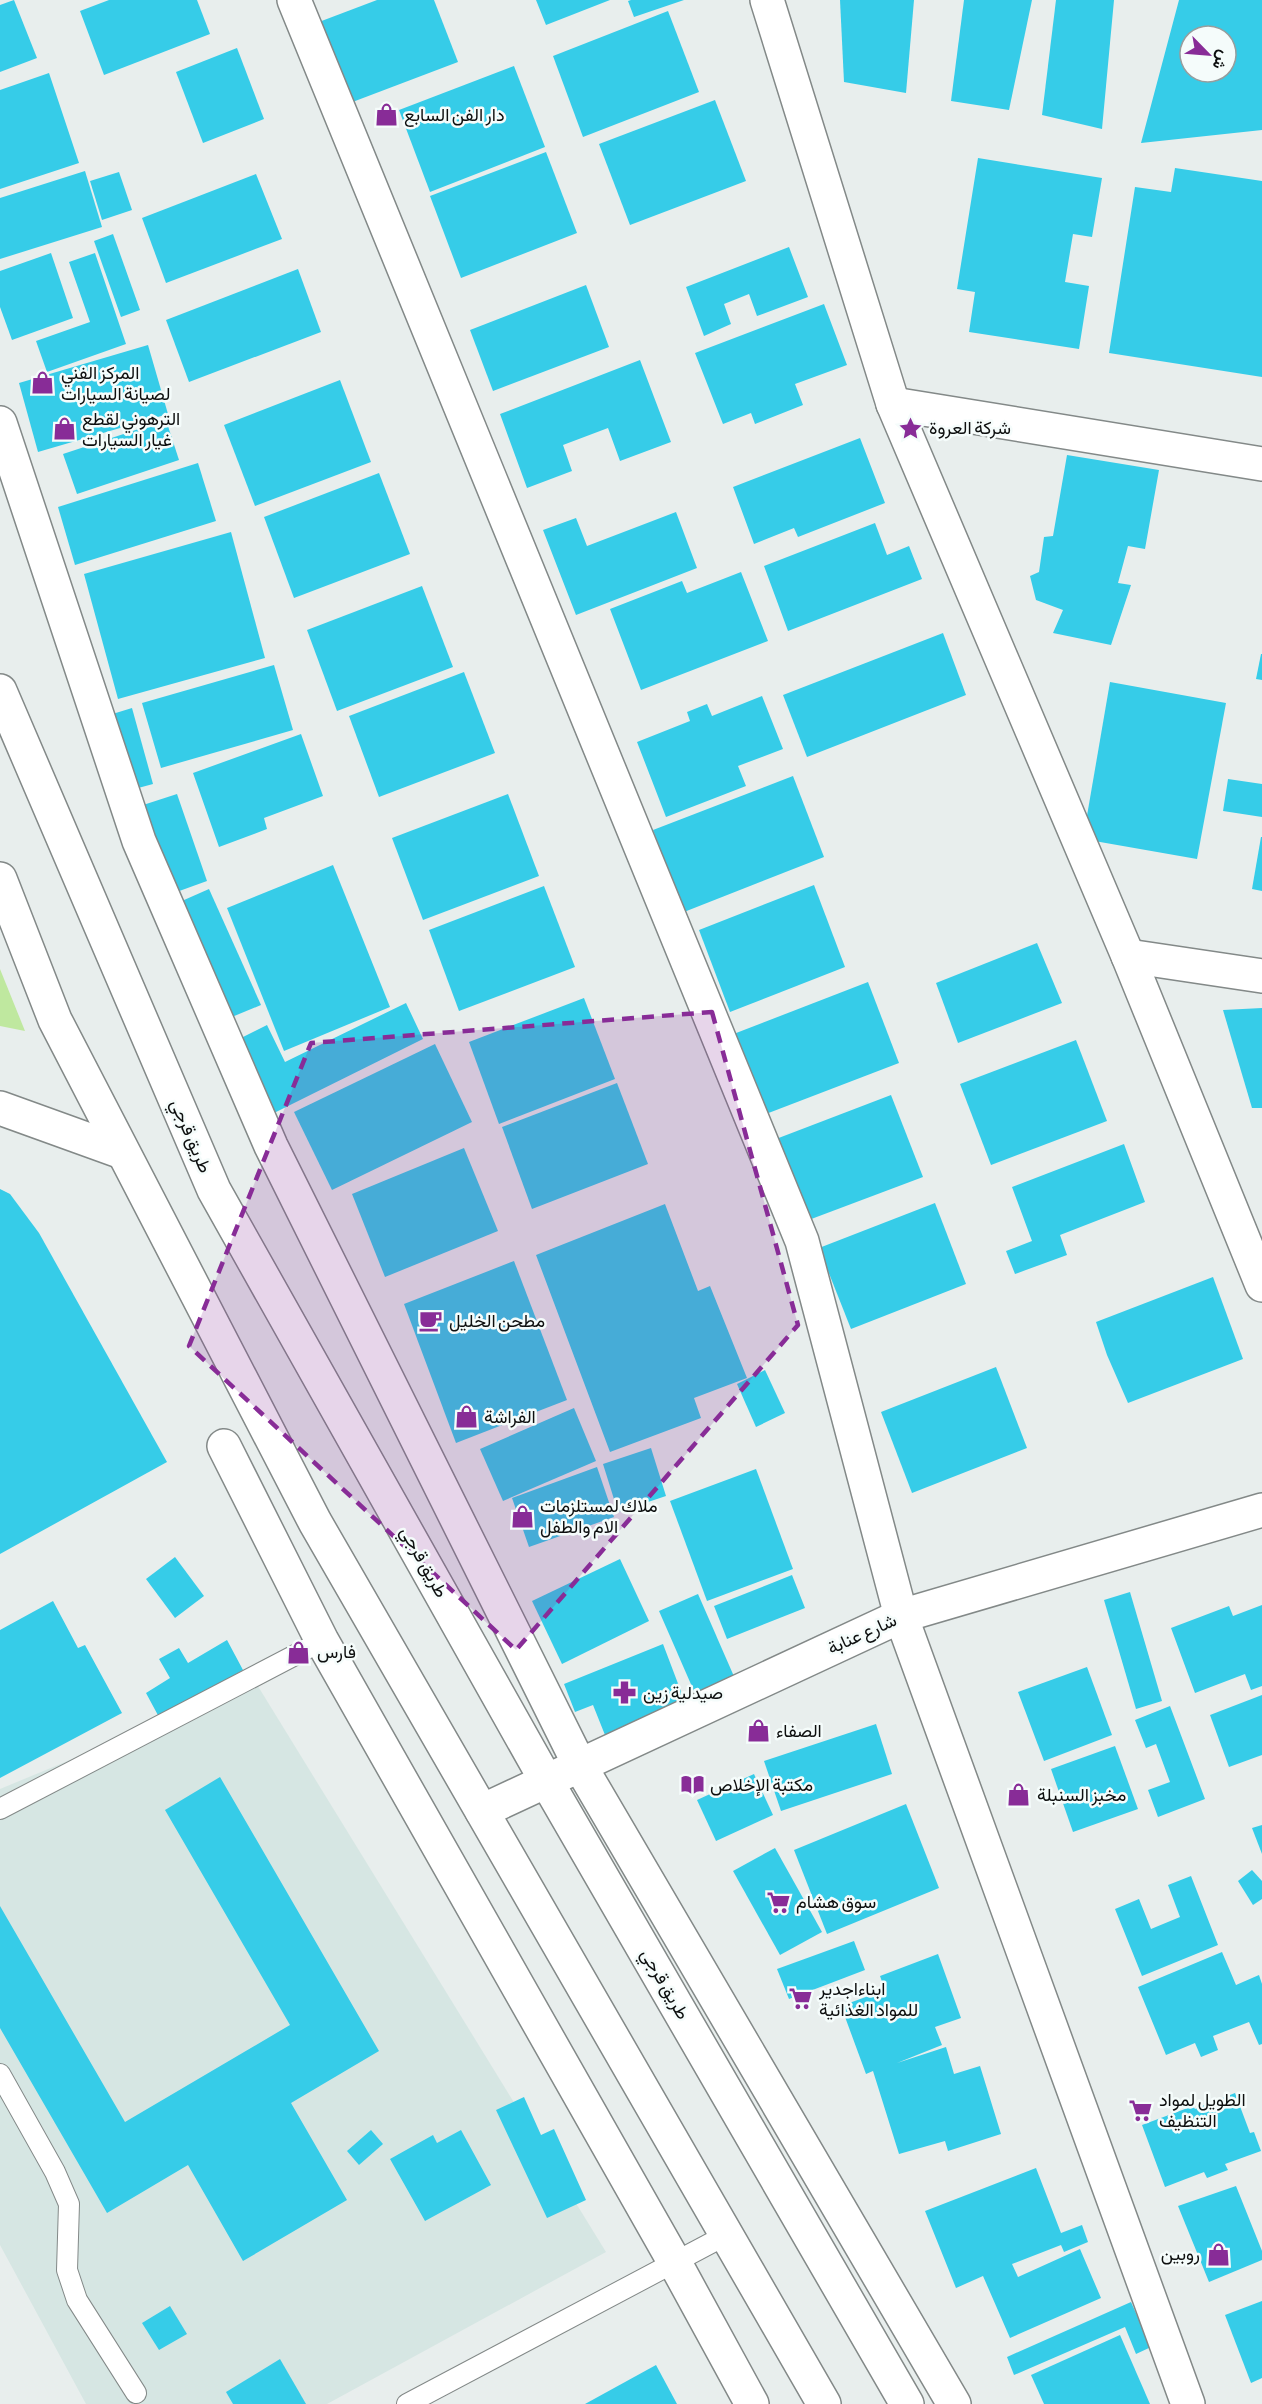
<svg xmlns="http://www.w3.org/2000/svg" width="1262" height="2404" viewBox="0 0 1262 2404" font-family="'Asap Condensed',Vazirmatn,sans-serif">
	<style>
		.built { fill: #d6e6e3 }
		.green { fill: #bfe89f }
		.building { fill: #36cce8; fill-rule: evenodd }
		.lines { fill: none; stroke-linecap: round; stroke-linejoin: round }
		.lane-casing { stroke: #838988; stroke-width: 22 }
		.street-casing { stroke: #838988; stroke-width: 36 }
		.secondary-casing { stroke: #838988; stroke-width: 36 }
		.highway-casing { stroke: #838988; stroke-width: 36 }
		.lane { stroke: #fff; stroke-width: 20 }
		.street { stroke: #fff; stroke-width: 33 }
		.secondary { stroke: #fff; stroke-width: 33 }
		.highway { stroke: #fff; stroke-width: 33 }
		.marked { fill: #882c97; fill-opacity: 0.2; stroke: #882c97; stroke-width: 4.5; stroke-dasharray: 12 8; stroke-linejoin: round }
		.labels { text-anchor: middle; stroke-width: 5; stroke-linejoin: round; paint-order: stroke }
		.poi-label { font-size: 18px; fill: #0d0f0f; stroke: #f5fcfb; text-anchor: start }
		.street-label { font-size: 18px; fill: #0d0f0f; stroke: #f5fcfb }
	</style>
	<rect width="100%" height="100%" fill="#e8eeed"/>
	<path class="built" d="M256,1683l350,569 -279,152h-241l-86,-159v-456z"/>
	<path class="green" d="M0,969l25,62 -25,-5z"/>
	<g class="building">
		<path d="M14,0l23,58 -37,14v-67z"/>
		<path d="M109,0h88l13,34 -106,41 -24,-64z"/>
		<path d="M377,0h57l24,62 -116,44 -31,-81z"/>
		<path d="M536,0h74l-64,25z"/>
		<path d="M631,0h53l-50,17 -6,-16z"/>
		<path d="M840,0h74l-8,93 -62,-11z"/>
		<path d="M964,0h68l-23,110 -58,-9z"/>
		<path d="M1056,0h58l-12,129 -60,-14z"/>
		<path d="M1179,0h83v130l-121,13zM1190,36h36v36h-36z"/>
		<path d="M668,11l31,81 -116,45 -30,-81z"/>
		<path d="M237,48l27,71 -61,24 -27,-71z"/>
		<path d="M514,66l31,81 -115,45 -31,-82z"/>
		<path d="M49,73l30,90 -79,26v-99z"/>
		<path d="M715,100l31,81 -116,44 -31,-81z"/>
		<path d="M546,152l31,81 -116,45 -31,-82z"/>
		<path d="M978,158l124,20 -10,59 -19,-3 -8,48 24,4 -10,63 -110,-17 6,-40 -18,-3z"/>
		<path d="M1175,168l87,13v196l-153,-24 26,-166 36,5z"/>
		<path d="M85,171l17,56 -102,32v-61z"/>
		<path d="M119,172l13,38 -30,10 -12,-39z"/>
		<path d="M256,174l26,65 -116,44 -24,-65z"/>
		<path d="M113,234l27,76 -19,7 -27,-76z"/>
		<path d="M789,247l19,50 -51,19 -8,-22 -25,10 7,20 -27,12 -18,-49z"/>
		<path d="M51,253l22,65 -61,22 -12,-33v-36z"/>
		<path d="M95,253l31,91 -79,28 -11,-31 54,-19 -21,-60z"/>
		<path d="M298,269l23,63 -132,50 -23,-62z"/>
		<path d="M586,285l23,62 -116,44 -23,-61z"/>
		<path d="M824,304l23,61 -52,19 8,21 -48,19 -4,-11 -28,11 -28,-71z"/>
		<path d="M148,345l20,69 -130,38 -19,-69z"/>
		<path d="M640,360l31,82 -51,19 -12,-33 -45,17 9,26 -45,17 -27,-74z"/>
		<path d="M340,380l31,82 -116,44 -31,-81z"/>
		<path d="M166,420l13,40 -102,34 -14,-40z"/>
		<path d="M860,438l25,65 -87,34 -4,-9 -40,16 -21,-57z"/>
		<path d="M1067,455l92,15 -14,79 -17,-3 -10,37 13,2 -20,60 -58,-12 10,-23 -27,-10 -6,-24 9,-4 5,-35 9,-1z"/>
		<path d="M198,463l18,58 -141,44 -17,-58z"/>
		<path d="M379,473l31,81 -116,44 -30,-81z"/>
		<path d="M676,512l21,56 -121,47 -33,-85 33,-12 11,28z"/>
		<path d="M875,523l12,32 22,-9 13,33 -134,52 -24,-65z"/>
		<path d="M231,532l34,126 -147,41 -34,-125z"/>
		<path d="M741,572l27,69 -127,49 -31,-81 72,-28 5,12z"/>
		<path d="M422,586l31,81 -116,44 -30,-81z"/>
		<path d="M943,633l23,62 -159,62 -24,-62z"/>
		<path d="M1261,654h1v26l-6,-1z"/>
		<path d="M274,665l19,65 -132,38 -19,-65z"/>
		<path d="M464,672l31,81 -116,44 -30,-81z"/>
		<path d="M1110,682l116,21 -29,156 -114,-20z"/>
		<path d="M762,696l21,53 -45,17 8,20 -80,31 -29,-75 53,-21 -3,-9 20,-8 5,12z"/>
		<path d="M132,708l21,76 -26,7 -21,-75z"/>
		<path d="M301,734l22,62 -59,22 3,11 -48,18 -26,-74z"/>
		<path d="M793,776l31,81 -140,55 -31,-82z"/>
		<path d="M1228,779l34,5v33l-39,-6z"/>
		<path d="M177,794l30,87 -36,13 -31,-88z"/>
		<path d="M508,794l31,82 -116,44 -31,-82z"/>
		<path d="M1261,837h1v54l-10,-2z"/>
		<path d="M333,865l57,142 -106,44 -57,-143z"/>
		<path d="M814,885l31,82 -115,45 -31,-82z"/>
		<path d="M544,886l31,81 -116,44 -30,-81z"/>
		<path d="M209,889l52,116 -34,14 -52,-115z"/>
		<path d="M1037,943l25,60 -104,40 -22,-60z"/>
		<path d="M868,982l31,81 -138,53 -30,-81z"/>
		<path d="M584,998l31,81 -116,45 -30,-82z"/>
		<path d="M406,1003l17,36 -149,74 -35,-74 28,-14 18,37z"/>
		<path d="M1262,1008v100h-10l-29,-98z"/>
		<path d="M1076,1040l31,81 -116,44 -31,-81z"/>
		<path d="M435,1044l37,78 -140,68 -38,-78z"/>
		<path d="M617,1083l31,81 -116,45 -30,-82z"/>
		<path d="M891,1095l32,82 -117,44 -30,-82z"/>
		<path d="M1124,1144l21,58 -85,33 7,20 -52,19 -9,-23 26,-10 -20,-54z"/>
		<path d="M464,1148l34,83 -113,46 -33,-83z"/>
		<path d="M0,1189l10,5 29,39 128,229 -167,92z"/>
		<path d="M935,1203l31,81 -115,45 -32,-81z"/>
		<path d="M665,1204l33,87 12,-5 37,92 -53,20 7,20 -91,34 -74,-197z"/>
		<path d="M514,1261l53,139 -111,43 -52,-139z"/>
		<path d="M1213,1277l30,82 -115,44 -21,-48 -11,-33z"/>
		<path d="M996,1367l31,81 -115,45 -31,-81z"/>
		<path d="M765,1370l20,43 -29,14 -19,-43z"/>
		<path d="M574,1408l22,53 -93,40 -23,-52z"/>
		<path d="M651,1448l15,48 -48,16 -15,-48z"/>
		<path d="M597,1467l17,50 -85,30 -17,-49z"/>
		<path d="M756,1469l37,100 -86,32 -37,-100z"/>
		<path d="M175,1557l29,39 -29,22 -29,-39z"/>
		<path d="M620,1559l29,62 -87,43 -30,-63z"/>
		<path d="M792,1575l13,33 -78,31 -13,-33z"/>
		<path d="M1130,1592l32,109 -26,8 -32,-109z"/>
		<path d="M698,1594l38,87 -39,17 -38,-87z"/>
		<path d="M53,1601l25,47 7,-3 37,68 -122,65v-148z"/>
		<path d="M1262,1605v81l-11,4 -6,-16 -50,19 -24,-65 58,-22 4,10z"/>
		<path d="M227,1640l16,30 -83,49 -14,-26 24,-15 -11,-19 20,-11 9,15z"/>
		<path d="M663,1644l22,58 -80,33 -12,-30 -18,7 -11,-28z"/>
		<path d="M1087,1667l25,68 -68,26 -26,-69z"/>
		<path d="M1262,1695v60l-33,12 -19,-52z"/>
		<path d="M1170,1706l35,93 -47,18 -10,-27 22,-8 -14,-38 -10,4 -11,-28z"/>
		<path d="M876,1724l16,50 -111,37 -17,-50z"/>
		<path d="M1115,1746l23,63 -65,23 -22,-63z"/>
		<path d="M754,1774l19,41 -57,26 -19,-41z"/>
		<path d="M220,1777l159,274 -88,52 56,97 -104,61 -55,-96 -81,48 -107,-185v-122l125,216 165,-97 -125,-215z"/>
		<path d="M906,1804l33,84 -112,46 -33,-84z"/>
		<path d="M1262,1825v29l-10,-26z"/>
		<path d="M775,1848l47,84 -42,23 -47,-84z"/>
		<path d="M1252,1870l10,11v18l-9,6 -15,-24z"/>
		<path d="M1191,1876l27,69 -76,31 -27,-67 24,-10 12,30 29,-12 -12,-32z"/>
		<path d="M854,1941l11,29 -76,29 -12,-30z"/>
		<path d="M1222,1952l14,33 23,-10 3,9v60l-3,1 -10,-23 -36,14 5,14 -17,7 -6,-14 -29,12 -28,-68z"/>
		<path d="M938,1954l23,64 -26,9 7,18 -45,18 49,-16 8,27 26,-8 21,68 -53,17 -3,-10 -46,13 -26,-83 -7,3 -25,-68 44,-16 -5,-14z"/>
		<path d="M1235,2093l15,40 4,-1 7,19 -36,13 3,6 -21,8 -3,-6 -39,15 -23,-62 51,-19 2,3z"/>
		<path d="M524,2097l17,38 13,-6 32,71 -39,18 -51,-108z"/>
		<path d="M371,2130l12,14 -24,21 -12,-14z"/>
		<path d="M461,2130l30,55 -66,36 -35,-62 43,-24 4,8z"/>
		<path d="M1036,2168l25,65 21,-8 6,17 -24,10 -3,-7 -49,19 6,13 62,-28 21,49 -91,40 -27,-62 -27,12 -31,-77z"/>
		<path d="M1236,2186l26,65v9l-53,22 -31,-76z"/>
		<path d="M1262,2301v77l-11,5 -26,-68z"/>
		<path d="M1131,2302l20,45 -15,7 -11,-27 -111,48 -7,-18z"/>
		<path d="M170,2306l17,28 -28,16 -17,-27z"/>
		<path d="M1120,2335l30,69h-106l-13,-29z"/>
		<path d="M280,2359l26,45h-73l-7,-12z"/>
		<path d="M656,2365l21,39h-92z"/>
	</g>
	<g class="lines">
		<defs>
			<g id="lane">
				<path d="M0,1809l322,-168"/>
				<path d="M0,2074l55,98 14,32 -2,66 10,30 59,93"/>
				<path d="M407,2404l321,-170"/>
			</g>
			<g id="street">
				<path d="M294,0l508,1241 99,375 287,788"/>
				<path d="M767,0l126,404 235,552 134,329"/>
				<path d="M893,404l369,60"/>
				<path d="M0,423l139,418 132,305 308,618 375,640"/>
				<path d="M1128,956l134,20"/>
				<path d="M224,1446l98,195 353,622 77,141"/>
			</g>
			<g id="secondary">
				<path d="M0,1108l122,44"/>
				<path d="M482,1811l419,-195 361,-106"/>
			</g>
			<g id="highway">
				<path d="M0,691l214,499 333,592 360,622"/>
				<path d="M0,879l55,141 260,502 509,882"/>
			</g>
		</defs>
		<use href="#lane" class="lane-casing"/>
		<use href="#street" class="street-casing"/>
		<use href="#secondary" class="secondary-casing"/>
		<use href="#highway" class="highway-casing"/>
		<use href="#lane" class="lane"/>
		<use href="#street" class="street"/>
		<use href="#secondary" class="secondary"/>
		<use href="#highway" class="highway"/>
	</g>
	<path class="marked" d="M712,1012l86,313 -282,325 -327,-304 122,-303z"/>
	<defs>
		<symbol id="shop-bare" viewBox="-9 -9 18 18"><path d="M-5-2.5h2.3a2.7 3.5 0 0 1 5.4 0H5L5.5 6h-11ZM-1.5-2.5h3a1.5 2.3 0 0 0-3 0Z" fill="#882c97" stroke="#f5fcfb" stroke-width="2.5" paint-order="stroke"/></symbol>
		<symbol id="sight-bare" viewBox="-9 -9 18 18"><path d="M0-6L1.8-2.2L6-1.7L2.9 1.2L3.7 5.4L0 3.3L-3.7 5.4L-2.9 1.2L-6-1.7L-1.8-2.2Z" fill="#882c97" stroke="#f5fcfb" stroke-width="2.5" paint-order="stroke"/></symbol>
		<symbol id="cafe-bare" viewBox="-9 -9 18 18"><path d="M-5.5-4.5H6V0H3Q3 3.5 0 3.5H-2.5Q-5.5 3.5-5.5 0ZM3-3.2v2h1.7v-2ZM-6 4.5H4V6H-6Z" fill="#882c97" stroke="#f5fcfb" stroke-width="2.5" paint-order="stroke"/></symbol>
		<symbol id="pharmacy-bare" viewBox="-9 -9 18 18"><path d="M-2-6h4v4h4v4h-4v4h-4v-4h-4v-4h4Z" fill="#882c97" stroke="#f5fcfb" stroke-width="2.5" paint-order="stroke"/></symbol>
		<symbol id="library-bare" viewBox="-9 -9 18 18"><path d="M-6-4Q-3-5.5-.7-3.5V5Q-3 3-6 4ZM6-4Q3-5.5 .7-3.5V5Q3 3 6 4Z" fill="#882c97" stroke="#f5fcfb" stroke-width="2.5" paint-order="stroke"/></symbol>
		<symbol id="supermarket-bare" viewBox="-9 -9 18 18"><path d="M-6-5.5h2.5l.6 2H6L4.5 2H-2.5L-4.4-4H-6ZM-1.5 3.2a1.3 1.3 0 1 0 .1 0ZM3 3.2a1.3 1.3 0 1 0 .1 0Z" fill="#882c97" stroke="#f5fcfb" stroke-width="2.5" paint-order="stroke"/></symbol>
	</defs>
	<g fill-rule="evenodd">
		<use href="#shop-bare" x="370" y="98" width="33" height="33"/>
		<use href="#shop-bare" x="26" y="366" width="33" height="33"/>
		<use href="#sight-bare" x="894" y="412" width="33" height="33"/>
		<use href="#shop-bare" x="48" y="412" width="33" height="33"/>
		<use href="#cafe-bare" x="414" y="1304" width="33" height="33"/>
		<use href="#shop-bare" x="450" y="1400" width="33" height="33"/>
		<use href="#shop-bare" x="506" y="1500" width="33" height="33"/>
		<use href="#shop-bare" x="282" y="1636" width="33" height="33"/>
		<use href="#pharmacy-bare" x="608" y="1676" width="33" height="33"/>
		<use href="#shop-bare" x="742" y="1714" width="33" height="33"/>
		<use href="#library-bare" x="676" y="1768" width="33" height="33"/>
		<use href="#shop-bare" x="1002" y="1778" width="33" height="33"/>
		<use href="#supermarket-bare" x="762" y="1886" width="33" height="33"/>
		<use href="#supermarket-bare" x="784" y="1982" width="33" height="33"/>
		<use href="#supermarket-bare" x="1124" y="2094" width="33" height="33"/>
		<use href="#shop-bare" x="1202" y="2238" width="33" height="33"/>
	</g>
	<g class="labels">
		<g class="poi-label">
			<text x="404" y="121">دار الفن السابع</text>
			<text x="61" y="379">المركز الفني<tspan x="61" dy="21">لصيانة السيارات</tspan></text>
			<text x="82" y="425">الترهوني لقطع<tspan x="82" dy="21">غيار السيارات</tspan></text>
			<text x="929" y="434">شركة العروة</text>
			<text x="449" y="1327">مطحن الخليل</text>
			<text x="484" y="1423">الفراشة</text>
			<text x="540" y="1512">ملاك لمستلزمات<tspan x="540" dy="21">الام والطفل</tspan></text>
			<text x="317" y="1658">فارس</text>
			<text x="643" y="1699">صيدلية زين</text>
			<text x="776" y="1737">الصفاء</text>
			<text x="710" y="1791">مكتبة الإخلاص</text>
			<text x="1037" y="1801">مخبز السنبلة</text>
			<text x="796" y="1908">سوق هشام</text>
			<text x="819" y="1995">ابناءاجدير<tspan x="819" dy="21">للمواد الغذائية</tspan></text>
			<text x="1159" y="2106">الطويل لمواد<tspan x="1159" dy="21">التنظيف</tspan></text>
			<text x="1200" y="2260" text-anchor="end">روبين</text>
		</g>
		<g class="street-label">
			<text transform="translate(191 1136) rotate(67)" y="6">طريق قرجي</text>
			<text transform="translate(424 1562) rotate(61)" y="6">طريق قرجي</text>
			<text transform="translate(862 1634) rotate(-24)" y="6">شارع عنابة</text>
			<text transform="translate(665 1984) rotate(60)" y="6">طريق قرجي</text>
		</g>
	</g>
	<g transform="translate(1208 54) rotate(115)"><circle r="28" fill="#f5fcfb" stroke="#989d9d" stroke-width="1.5"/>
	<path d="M0-4.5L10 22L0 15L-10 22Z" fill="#882c97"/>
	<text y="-9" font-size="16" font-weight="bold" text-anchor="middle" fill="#0d0f0f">ش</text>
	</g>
</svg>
